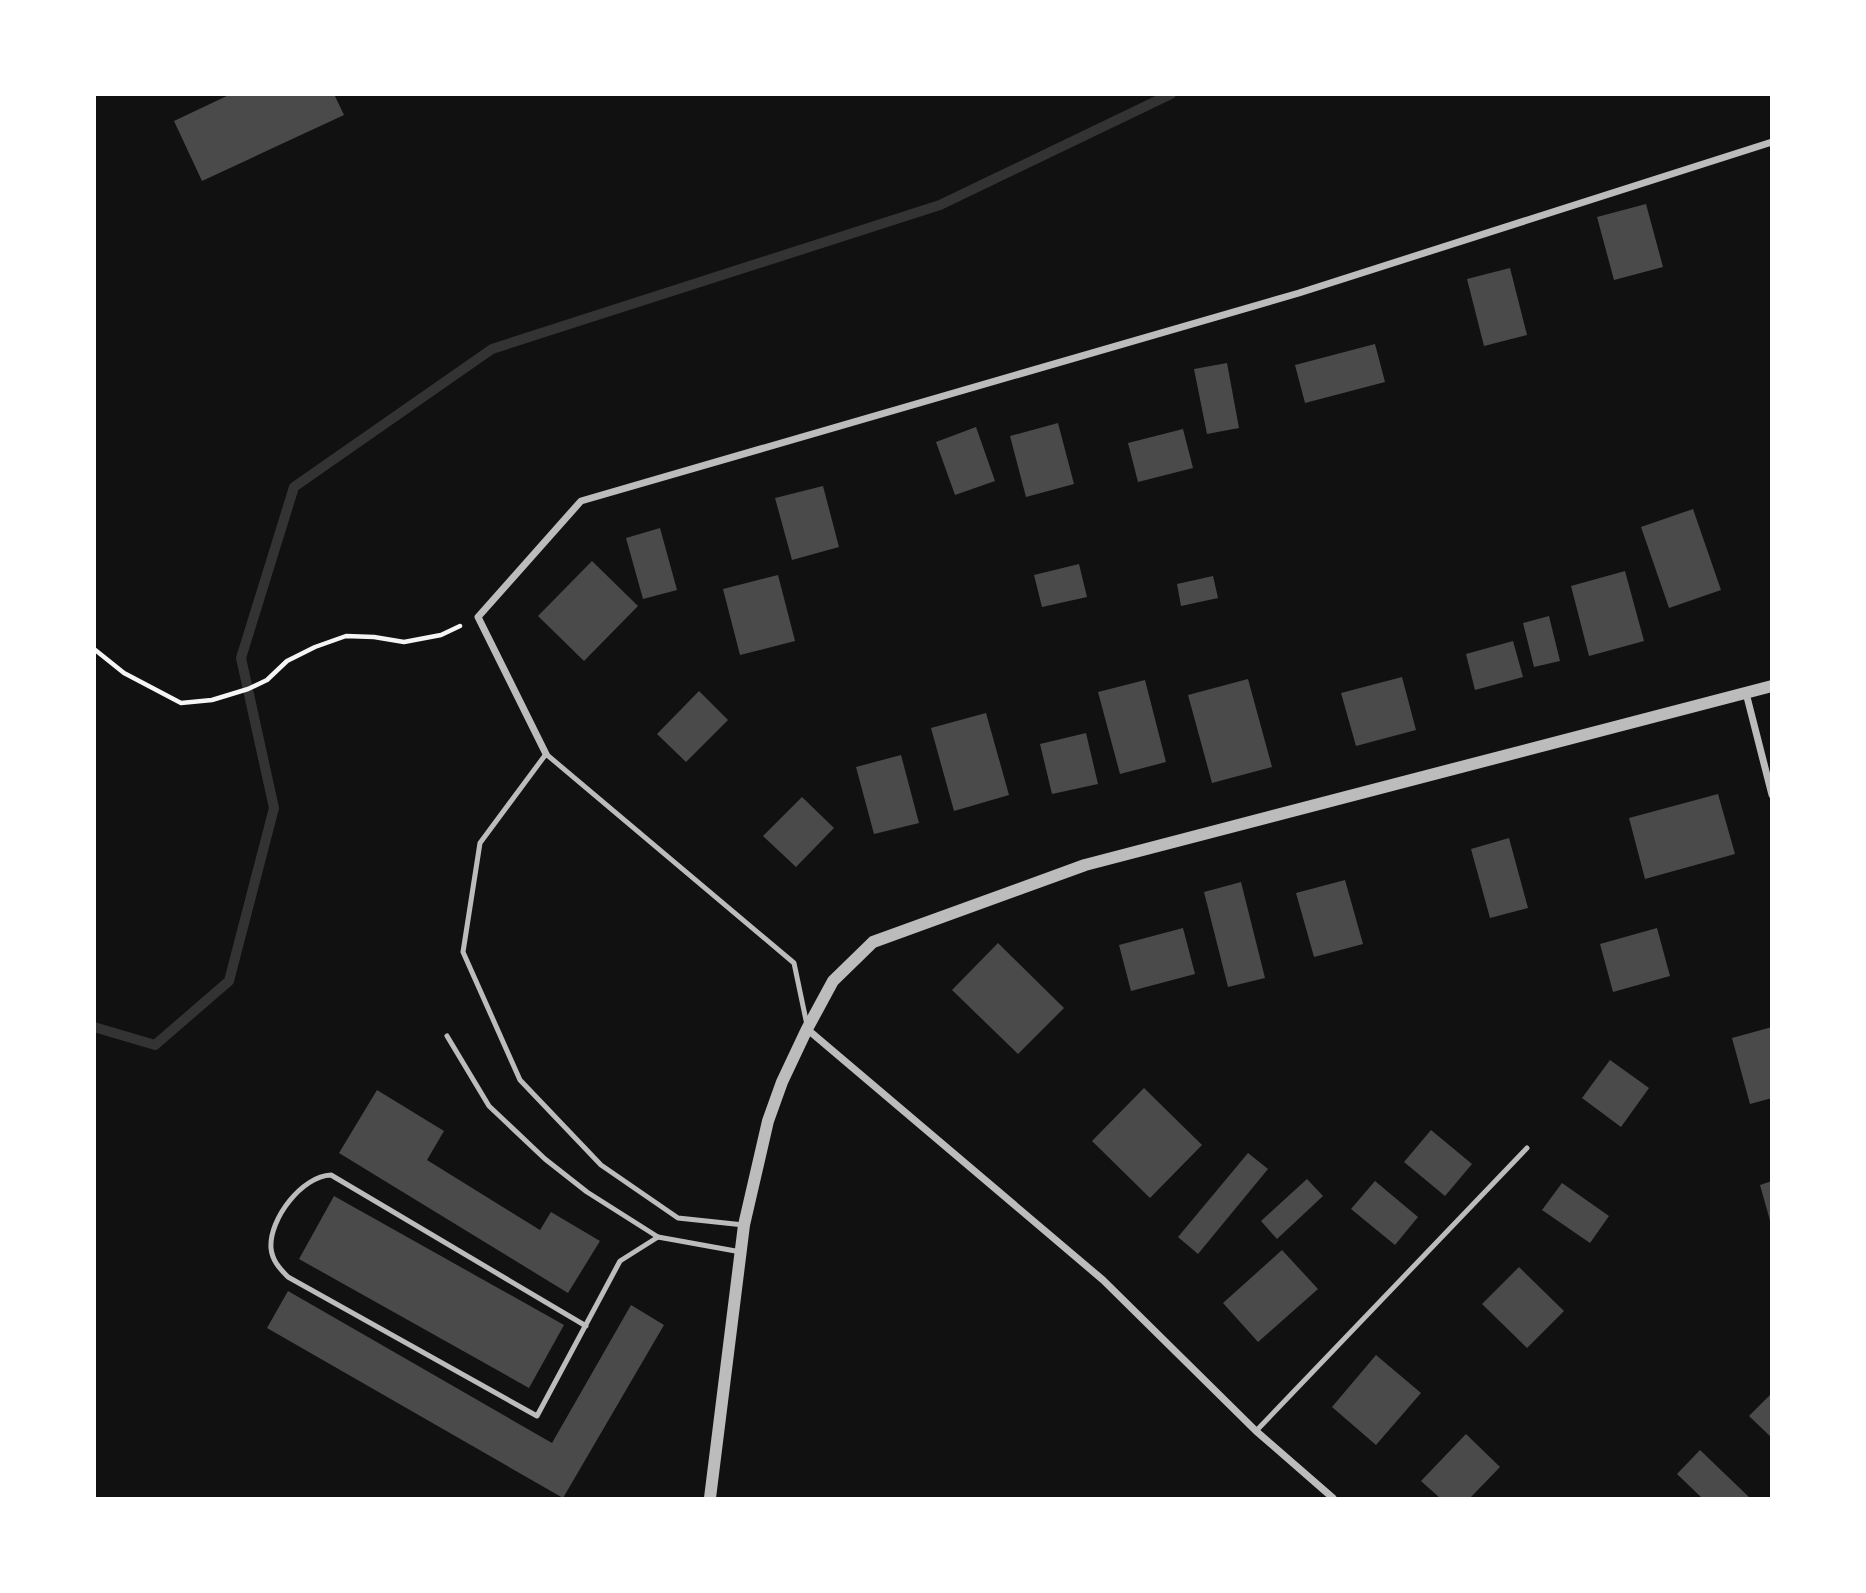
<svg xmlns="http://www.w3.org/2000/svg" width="1866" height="1593" viewBox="0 0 1866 1593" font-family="'IBM Plex Sans',sans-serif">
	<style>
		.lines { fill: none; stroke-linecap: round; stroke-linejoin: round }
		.stream { stroke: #333; stroke-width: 10 }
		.building { fill: #4a4a4a }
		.path { stroke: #f5f5f5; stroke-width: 4.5 }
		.service { stroke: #bcbcbc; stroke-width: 5 }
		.minor { stroke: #bcbcbc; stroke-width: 7 }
		.tertiary { stroke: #bcbcbc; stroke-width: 12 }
	</style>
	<rect width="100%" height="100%" fill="#111"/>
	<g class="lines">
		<path class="stream" d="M94,1027l61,18 74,-64 45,-173 -33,-150 53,-171 198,-138 448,-144 231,-111"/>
	</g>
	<g class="building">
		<path d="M231,94h103l10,21 -142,66 -28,-60z"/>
		<path d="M1646,204l17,63 -49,13 -17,-63z"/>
		<path d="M1510,268l17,67 -43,11 -17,-67z"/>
		<path d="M1375,344l10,38 -80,21 -10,-38z"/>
		<path d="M1227,363l12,65 -32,6 -13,-65z"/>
		<path d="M1058,423l16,61 -48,13 -16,-61z"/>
		<path d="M976,427l19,54 -40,14 -19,-53z"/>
		<path d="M1183,429l10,39 -55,14 -10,-39z"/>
		<path d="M823,486l16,61 -47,13 -17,-62z"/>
		<path d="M1693,509l28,81 -52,18 -28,-81z"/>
		<path d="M660,528l17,62 -34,9 -17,-61z"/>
		<path d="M592,561l46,45 -54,55 -46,-45z"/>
		<path d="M1079,564l8,33 -45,10 -8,-32z"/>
		<path d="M1625,571l19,70 -55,15 -18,-70z"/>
		<path d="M778,575l17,66 -55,14 -17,-66z"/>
		<path d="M1213,576l5,22 -37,8 -4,-22z"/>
		<path d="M1549,616l11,45 -26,6 -11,-44z"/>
		<path d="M1513,641l10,36 -48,13 -9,-36z"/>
		<path d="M1402,677l14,53 -60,16 -15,-53z"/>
		<path d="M1248,679l24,88 -60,16 -24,-88z"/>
		<path d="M1145,680l21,82 -46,12 -22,-82z"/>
		<path d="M699,691l29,29 -42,42 -29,-28z"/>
		<path d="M986,713l23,82 -55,16 -23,-83z"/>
		<path d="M1086,733l12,51 -46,10 -12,-50z"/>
		<path d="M901,755l18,68 -45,11 -18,-67z"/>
		<path d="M1718,794l17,60 -90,25 -16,-61z"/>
		<path d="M802,797l32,31 -38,39 -33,-31z"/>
		<path d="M1509,838l19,70 -38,10 -19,-69z"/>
		<path d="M1345,880l18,64 -49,13 -18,-64z"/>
		<path d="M1241,882l24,96 -37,9 -24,-95z"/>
		<path d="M1183,928l12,46 -64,17 -12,-46z"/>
		<path d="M1657,928l13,48 -57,16 -13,-48z"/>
		<path d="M998,943l66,65 -46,46 -66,-64z"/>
		<path d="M1772,1027v71l-22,6 -18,-66z"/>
		<path d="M1610,1060l39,28 -28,39 -39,-29z"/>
		<path d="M1144,1088l58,57 -52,53 -58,-57z"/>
		<path d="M377,1090l67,41 -17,29 113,70 11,-18 49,29 -32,52 -229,-140z"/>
		<path d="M1431,1130l41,34 -27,32 -41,-34z"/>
		<path d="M1248,1153l20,16 -70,85 -20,-17z"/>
		<path d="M1307,1179l16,17 -46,43 -16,-18z"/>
		<path d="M1375,1181l43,36 -23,28 -44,-36z"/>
		<path d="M1772,1181v43h-1l-11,-39z"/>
		<path d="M1562,1183l47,33 -19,27 -48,-33z"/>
		<path d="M334,1196l230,129 -35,63 -230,-129z"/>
		<path d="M1282,1250l36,39 -60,53 -35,-39z"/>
		<path d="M1519,1267l45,44 -37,37 -45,-44z"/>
		<path d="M288,1291l264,152 79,-138 33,20 -101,173 -296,-170z"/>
		<path d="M1376,1355l45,38 -45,52 -44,-38z"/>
		<path d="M1772,1393v45l-23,-22z"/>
		<path d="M1466,1434l34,33 -30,31h-30l-19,-17z"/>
		<path d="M1700,1450l50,48h-48l-25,-24z"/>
	</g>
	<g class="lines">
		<path class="path" d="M94,649l30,24 57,30 31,-3 36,-11 19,-9 20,-19 28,-14 31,-11 28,1 30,5 37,-7 19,-9"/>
		<g class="service">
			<path d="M447,1036l42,70 56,53 42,33 71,45"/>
			<path d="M744,1225l-66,-7 -77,-53 -81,-85 -57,-128 17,-109 66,-89 248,209 13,62"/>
			<path d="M586,1326l-255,-151c-29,1 -62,44 -60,73 1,12 8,20 17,29l249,139 83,-155 38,-24 83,15"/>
			<path d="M1256,1431l271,-283"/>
		</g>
		<g class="minor">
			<path d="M1746,693l26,102"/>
			<path d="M546,754l-68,-137 103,-116 718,-208 473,-151"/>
			<path d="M807,1029l296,251 153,151 77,67"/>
		</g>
		<path class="tertiary" d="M710,1498l34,-273 24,-104 14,-39 25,-53 26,-48 40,-39 212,-77 687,-179"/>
	</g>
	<rect width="1866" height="1593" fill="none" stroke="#ffffff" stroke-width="192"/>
</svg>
